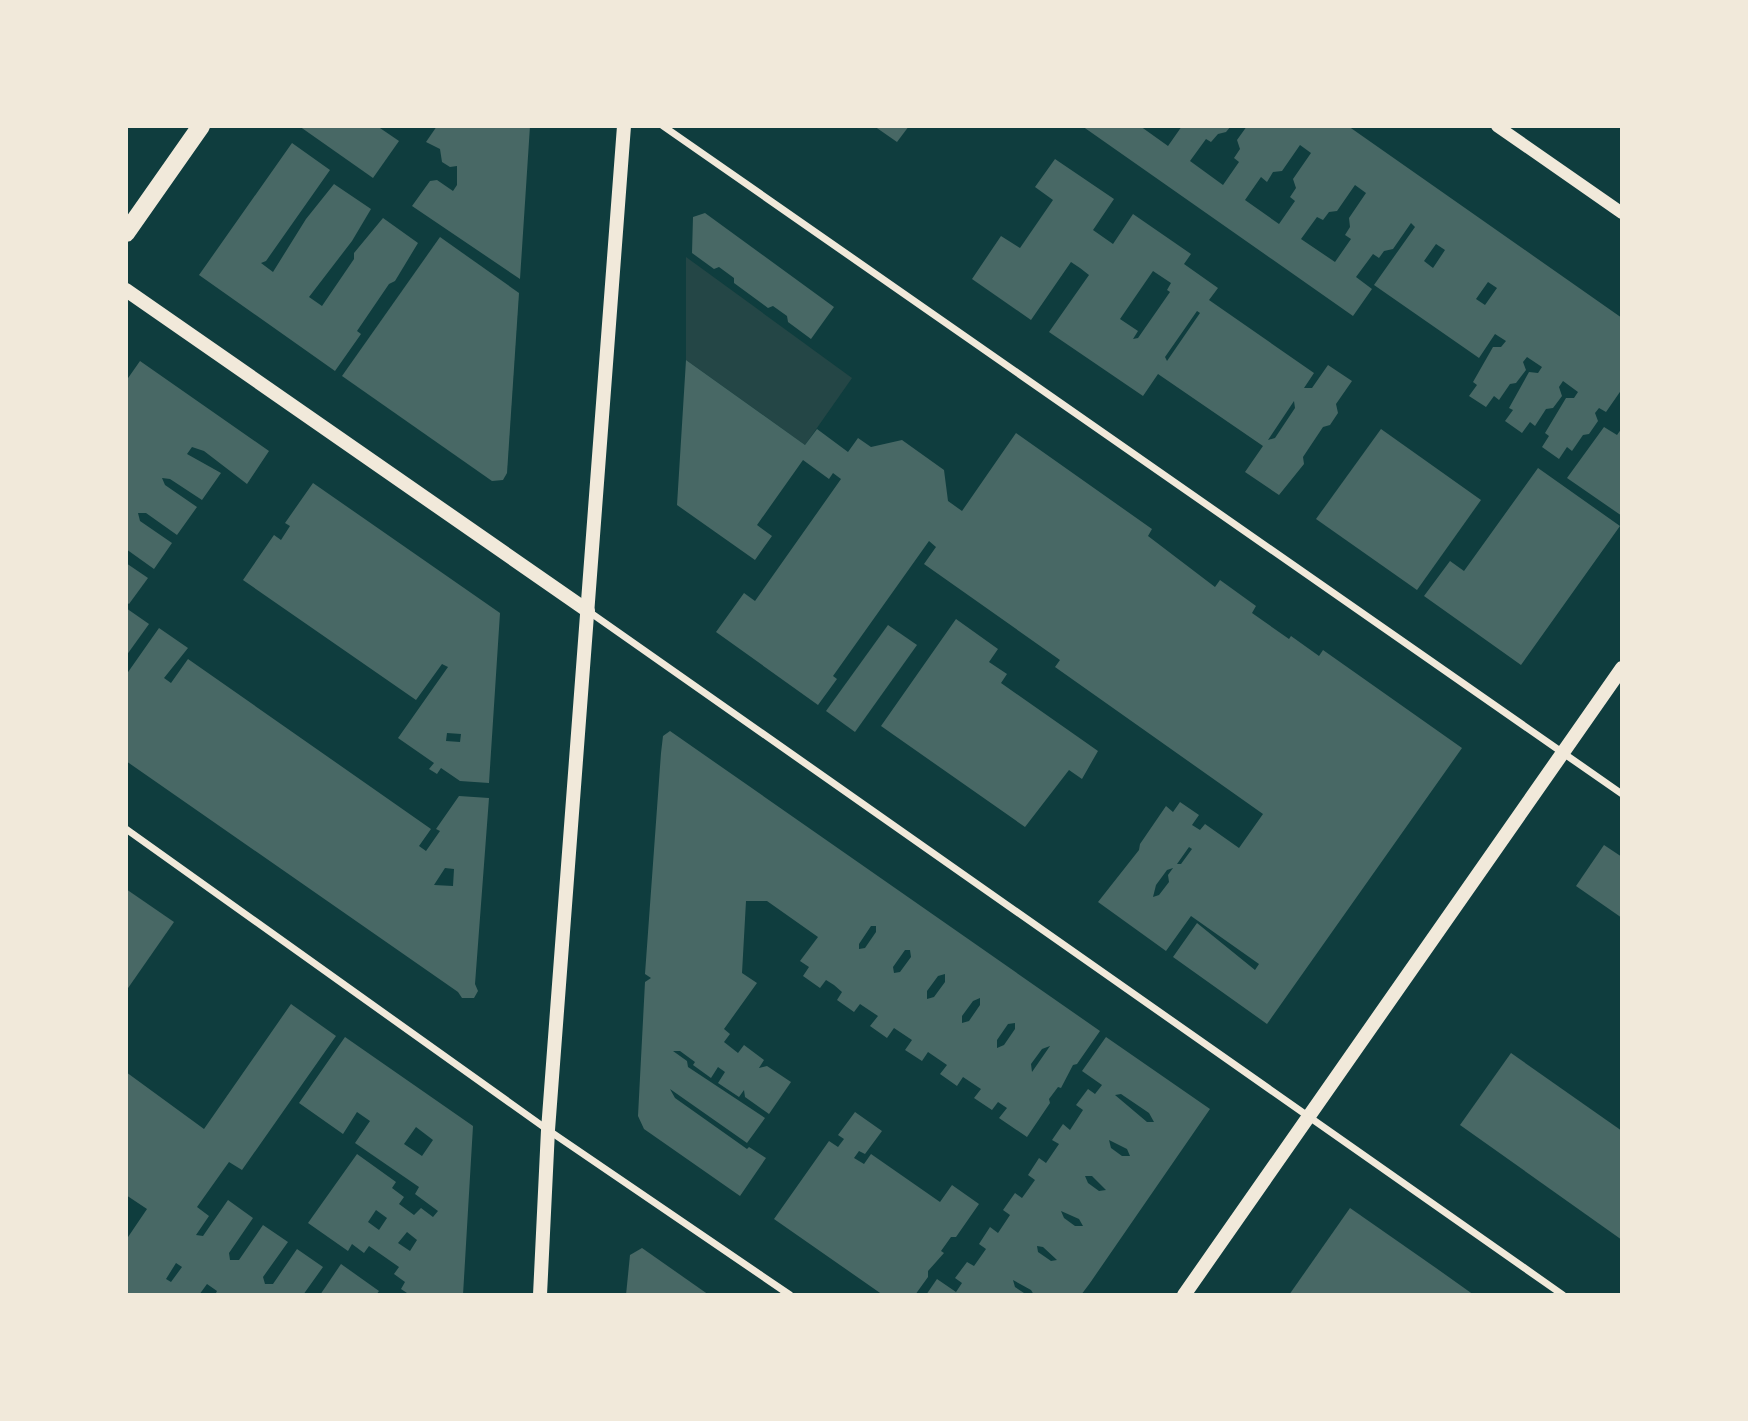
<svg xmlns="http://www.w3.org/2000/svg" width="1748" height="1421" viewBox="0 0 1748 1421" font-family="Jost,sans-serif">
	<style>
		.green { fill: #244646 }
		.building { fill: #486865; fill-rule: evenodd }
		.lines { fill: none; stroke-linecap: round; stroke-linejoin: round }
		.minor { stroke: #f1e9da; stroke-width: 7 }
		.tertiary { stroke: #f1e9da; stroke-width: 12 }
		.secondary { stroke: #f1e9da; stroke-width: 14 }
		.primary { stroke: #f1e9da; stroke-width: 18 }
	</style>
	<rect width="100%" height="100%" fill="#0f3d3e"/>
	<path class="green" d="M686,257l166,121 -47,67 -119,-85z"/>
	<g class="building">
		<path d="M299,126h78l22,15 -26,37z"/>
		<path d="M437,126h93l-10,153 -108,-73 18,-25 7,-1 16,11 4,-6v-19l-7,1 -8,-5 -2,-13 -14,-7z"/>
		<path d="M874,126h35l-12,16z"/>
		<path d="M1082,126h58l28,20 14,-20h49l-5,6 -8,2 -7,8 -5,-3 -16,22 33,24 16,-23 -5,-4 6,-9 -3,-9 10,-14h101l274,192v71l-16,23 -7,-4 -4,5 3,8 -9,13 -6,1 -11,16 -5,-4 -8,12 -17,-12 7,-11 -4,-3 21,-35h8l4,-6 -15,-11 -4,6 3,9 -9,12 -7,1 -11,17 -5,-4 -8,11 -17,-12 8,-11 -4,-2 20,-36 9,1 4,-6 -15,-10 -4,5 3,8 -10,13 -6,1 -11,16 -5,-4 -8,11 -17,-11 8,-11 -4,-3 20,-35h8l5,-6 -11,-7 -16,24 -105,-73 41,-58 -4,-4 -18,26 -9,2 -5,7 -6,-4 -17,23 16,12 -19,27zM1300,145l11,8 -18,26 3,9 -6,9 5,4 -16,23 -34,-24 16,-23 6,5 6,-10 9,-1zM1355,185l11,8 -17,25 1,9 -5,8 6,4 -16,23 -34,-23 16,-22 6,3 6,-8 8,-1zM1436,244l9,6 -12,18 -9,-7zM1488,282l9,6 -12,17 -9,-6z"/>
		<path d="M292,143l38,27 -64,91 -5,2 12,9 33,-53 28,-35 37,25 -19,32 -43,56 13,9 32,-47v-6l29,-35 35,25 -23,38 -6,3 -32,47 4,3 -26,37 -136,-96z"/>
		<path d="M1055,159l59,40 -21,31 20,14 20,-30 58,40 -7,10 34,24 -9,12 105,73 -10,15h8l16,-23 24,16 -16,23 2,9 -8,12 -7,2 -20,30 1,7 -25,31 -34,-23 18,-26 -105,-72 -15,22 -94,-64 40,-57 -9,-7 -9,-6 -40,58 -59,-41 29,-43 19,12 33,-48 -18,-13zM1153,271l18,12 -4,7 3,2 -32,46 -5,1 5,-8 -18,-12zM1197,311l3,2 -33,48 -2,-4zM1294,401l1,7 -20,30 -7,2z"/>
		<path d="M705,213l129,94 -23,32 -23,-17 -1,-6 -14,-10 -5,2 -34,-25v-5l-15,-11 -5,2 -22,-16 1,-36z"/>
		<path d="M440,237l79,56 -12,180 -4,7 -11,1 -150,-105z"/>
		<path d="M686,360l119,85 12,-16 31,23 10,-14 13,9 31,-7 42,30 4,31 14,10 54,-78 136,96 -4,7 67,51 5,-7 36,26 -4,7 37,26 2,-3 28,20 4,-6 139,98 -195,276 -94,-67 24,-34 58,47 4,-6 -68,-48 -25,35 -68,-49 41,-52 1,-6 26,-38 7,6 7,-10 19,13 -7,10 8,5 5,-6 34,24 24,-34 -208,-147 5,-7 -136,-96 12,-17 -7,-6 -96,135 4,3 -19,26 -102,-73 28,-39 11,8 86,-122 -8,-6 -4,6 -26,-19 -46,65 15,11 -17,24 -78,-55zM1189,847l3,2 -11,15h-4zM1173,868l-5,7 1,7 -10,13 -6,2 3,-12 11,-15z"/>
		<path d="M140,361l129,90 -22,33 -43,-33 -12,-4 -5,7 34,19 -19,27 -32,-21 -8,-1 3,7 32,22 -20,28 -31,-22h-8l2,8 32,22 -18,26 -28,-20v-168z"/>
		<path d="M1604,427l13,8 5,-7v88l-55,-38z"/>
		<path d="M1381,429l100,71 -64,90 -101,-71z"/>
		<path d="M1538,468l82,58 -99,139 -97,-69 26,-35 14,10z"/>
		<path d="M313,483l187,130 -11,170 -29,-2 -19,-13 -4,6 -8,-5 5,-6 -36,-25 50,-71 -6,-3 -26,36 -173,-120 31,-45 7,5 9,-14 -5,-3zM447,733l14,1 -1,8 -14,-1z"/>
		<path d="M126,563l22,15 -19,26 -3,-2z"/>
		<path d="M126,608l23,16 -23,32z"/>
		<path d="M956,619l42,30 -9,13 18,12 -6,9 97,68 -16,28 -13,-9 -44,57 -144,-101z"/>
		<path d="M888,625l29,20 -62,87 -29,-21z"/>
		<path d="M159,628l29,20 -24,30 7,5 17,-24 243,170 -12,17 7,5 14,-20 -4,-2 23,-33 30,2 -14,186 3,7 -4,7h-12l-4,-6 -332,-231v-86zM445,868l9,1 -1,17 -19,-1z"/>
		<path d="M670,731l430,300 -23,33 -4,1 -12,23 -3,-1 -9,12 1,4 -23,34 -28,-19 8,-10 -9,-6 -6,8 -18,-12 7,-9 -18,-12 -6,9 -17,-12 7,-9 -19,-13 -6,9 -17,-11 7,-10 -18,-12 -7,10 -17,-12 8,-10 -18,-12 -6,8 -17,-12 5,-8 -8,-7 -8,-5 -6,8 -17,-12 6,-9 -9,-6 18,-24 -51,-36h-21l-4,72 15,10 -33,46 6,5 -6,8 14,11 6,-8 20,15 -5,8 8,-2 24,16 -22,32 -24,-17 -1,-7 -5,7 -21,-14 7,-11 -7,-5 -7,11 -18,-13 2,-3 -15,-11h-7l14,10 1,6 77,51 -18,25 -77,-54 5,9 72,51 2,-2 17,11 -26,38 -96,-67 -6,-13 7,-134 6,-4 -6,-4 16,-221 2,-17zM871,926h5v6l-11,16 -6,1v-5zM905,950h5l1,7 -11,15 -6,1 -1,-6zM945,974v8l-11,15 -7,2v-8l11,-15zM980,998v7l-11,16 -7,2v-7l11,-15zM1015,1023v6l-11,16 -7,3v-8l11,-16zM1050,1046l-18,26 -1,-8 11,-15z"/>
		<path d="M1604,845l18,12v61l-46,-32z"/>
		<path d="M126,889l48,33 -48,69z"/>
		<path d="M291,1004l45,32 -94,134 -13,-8 -32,45 12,9 -13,19 7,1 25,-36 25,18 -24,35 1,7h9l24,-35 25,17 -25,35 2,7h8l24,-35 26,18 -20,28h-88l2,-4 -10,-7 -8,11h-73v-55l21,-31 -21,-14v-123l78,57zM176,1263l6,4 -11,15 -5,-3z"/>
		<path d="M345,1037l128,89 -10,169h-53l-9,-6 4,-7 -11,-8 5,-7 -30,-21 -5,7 -12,-9 -4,7 -40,-28 49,-69 39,28 -4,6 12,9 -5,7 15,11 7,-7 12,9 5,-6 -23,-17 4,-7 -64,-44 15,-22 -13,-9 -14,22 -44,-31zM416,1127l17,13 -11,16 -18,-12zM376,1210l11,8 -8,12 -11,-8zM407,1232l10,8 -7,11 -12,-8z"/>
		<path d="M1106,1037l104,72 -120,174 -9,12h-47l-3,-5 -18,-10 2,7 12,8h-101l11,-16 19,13 6,-9 -7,-5 12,-16 7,4 12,-17 -7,-5 11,-17 8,6 12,-18 -7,-5 12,-17 7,5 13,-18 -7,-5 11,-17 7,5 13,-19 -7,-4 11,-16 7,6 13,-20 -7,-5 12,-16 7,5 7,-9 -20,-14zM1121,1094l28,19 5,9h-7l-32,-27zM1109,1140l18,9 3,7h-8l-11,-8zM1085,1176h7l14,14 -7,1 -11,-8zM1061,1211l18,8 4,7h-8l-11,-8zM1037,1246l6,1 14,13 -6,1 -13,-9z"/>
		<path d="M1511,1053l111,78v109l-162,-115z"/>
		<path d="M855,1112l27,19 -17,23 -6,-3 -5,7 10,6 7,-10 69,48 12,-17 27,19 -23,33h-5l-10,14 3,2 -16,18v6l-13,18h-32l-109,-76 55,-78 9,6 6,-8 -6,-4z"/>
		<path d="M1350,1208l86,60 38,27h-185z"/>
		<path d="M642,1248l67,47h-83l4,-40z"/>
		<path d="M341,1264l38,27 -3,4h-56z"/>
	</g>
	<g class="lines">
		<g class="minor">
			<path d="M663,126l959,668"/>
			<path d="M588,611l975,684"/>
			<path d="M126,829l422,301 242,165"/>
		</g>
		<path class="tertiary" d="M1497,126l125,87"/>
		<g class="secondary">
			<path d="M126,290l462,321"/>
			<path d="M540,1295l8,-165 76,-1004"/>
			<path d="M1184,1295l438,-627"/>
		</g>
		<path class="primary" d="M126,233l75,-107"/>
	</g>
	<rect width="1748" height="1421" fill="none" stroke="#f1e9da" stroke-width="256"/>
</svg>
